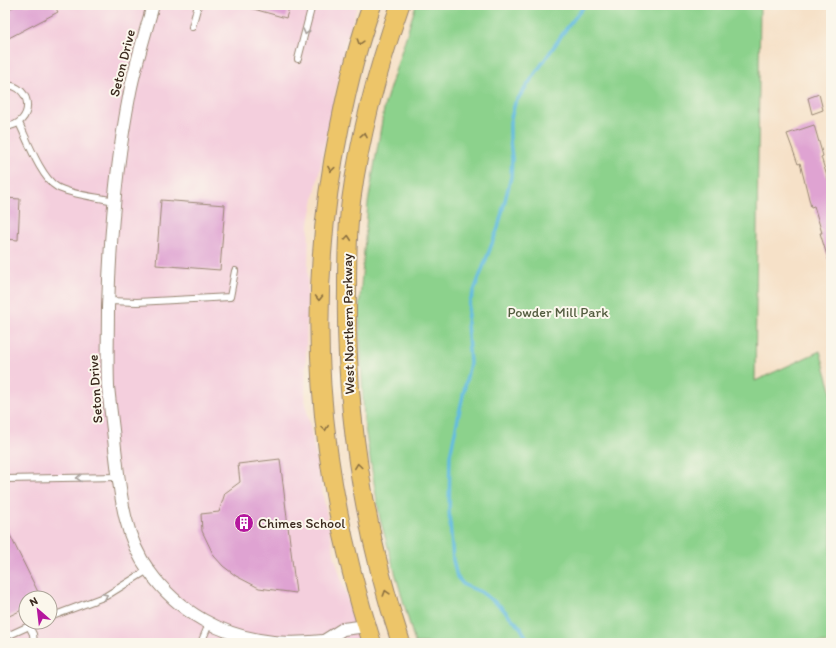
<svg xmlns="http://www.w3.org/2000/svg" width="836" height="648" viewBox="0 0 836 648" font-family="Itim,sans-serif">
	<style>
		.built { fill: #f4cfdd; fill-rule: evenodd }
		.green { fill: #8cd28c; stroke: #647e55 }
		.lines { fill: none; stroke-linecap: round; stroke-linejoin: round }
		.stream { stroke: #63bce0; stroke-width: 3.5 }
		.building { fill: #dfa3d2 }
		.lane-casing { stroke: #988673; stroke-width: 8 }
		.street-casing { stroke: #988673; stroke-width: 14 }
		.primary-casing { stroke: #988673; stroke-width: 20 }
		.lane { stroke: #fff; stroke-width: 6 }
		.street { stroke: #fff; stroke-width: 12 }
		.primary { stroke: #edc569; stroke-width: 18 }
		.oneway { stroke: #a79f9a }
		.oneway2 { stroke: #8b7040 }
		.labels { text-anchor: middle; stroke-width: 4; stroke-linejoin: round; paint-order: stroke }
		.street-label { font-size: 14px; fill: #3b2a1e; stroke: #fbf7ec }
		.park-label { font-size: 14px; fill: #535c3f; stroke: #fbf7ec }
		.poi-label { font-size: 14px; fill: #3b2a1e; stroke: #fbf7ec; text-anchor: start }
	</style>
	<rect width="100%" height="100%" fill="#fbf7ec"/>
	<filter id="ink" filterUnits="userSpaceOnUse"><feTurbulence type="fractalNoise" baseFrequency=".025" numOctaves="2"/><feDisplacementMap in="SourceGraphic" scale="8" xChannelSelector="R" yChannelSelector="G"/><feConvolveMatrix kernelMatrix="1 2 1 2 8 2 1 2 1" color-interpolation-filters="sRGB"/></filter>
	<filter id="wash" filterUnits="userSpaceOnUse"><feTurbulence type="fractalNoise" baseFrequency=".012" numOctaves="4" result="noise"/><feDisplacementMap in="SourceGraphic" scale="16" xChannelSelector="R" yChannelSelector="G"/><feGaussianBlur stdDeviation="0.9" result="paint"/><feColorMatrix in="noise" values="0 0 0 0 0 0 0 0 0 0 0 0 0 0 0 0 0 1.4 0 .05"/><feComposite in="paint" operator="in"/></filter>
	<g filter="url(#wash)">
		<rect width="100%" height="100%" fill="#f6e1c8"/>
		<path class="built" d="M5,5h353l-12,35 -37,183 -4,177 30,158 26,85h-356zM26,598h24v24h-24z"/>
		<path class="green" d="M416,5h344l-5,376 65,-30 11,39v253h-416l-35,-124 -16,-97 -5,-112 9,-107 17,-100z"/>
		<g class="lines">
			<path class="stream" d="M530,643l-10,-16 -20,-21 -19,-14 -17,-7 -7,-8 -4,-17 -4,-50 1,-55 20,-92 -3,-40 2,-19 29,-76 13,-51 1,-19 -2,-18v-18l5,-19 51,-74 19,-24"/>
		</g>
		<g id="blocks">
			<g class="building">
				<path d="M17,5h37l4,7 -53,28v-29z"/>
				<path d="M250,5h40l-4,13 -36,-10z"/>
				<path d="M819,94l4,16 -11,4 -4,-16z"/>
				<path d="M814,125l9,31 -2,1 10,32v72l-2,1 -9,-29h2l-8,-27 -3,1 -11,-44 -2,1 -11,-30z"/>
				<path d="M5,198l15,1 -2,41 -13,-1z"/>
				<path d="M161,200l64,5 -5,65 -64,-5z"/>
				<path d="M280,459l16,134 -37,-5 -23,-12 -13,-10 -9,-10 -12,-25 -1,-17 18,-2 6,-19 15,-11 -2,-18z"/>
				<path d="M5,525l36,73h-15v10l-21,10z"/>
			</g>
		</g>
	</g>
	<g filter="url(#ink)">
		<use href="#blocks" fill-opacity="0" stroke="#988673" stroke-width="1"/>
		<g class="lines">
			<defs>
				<g id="lane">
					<path d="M192,27l6,-22"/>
					<path d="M298,59l14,-54"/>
					<path d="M5,85c29,0 30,40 0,42"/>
					<path d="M19,123c8,16 22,55 38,64 14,8 41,10 57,14"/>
					<path d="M109,301l28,1 93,-5 5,-26"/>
					<path d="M5,479l113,-2"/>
					<path d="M50,617l56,-21 42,-26"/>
					<path d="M29,626l4,8 1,9"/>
					<path d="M5,637l33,-15"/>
					<path d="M201,643l8,-19"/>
				</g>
				<g id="street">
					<path d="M153,5c-8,29 -17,57 -23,87 -14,71 -20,144 -22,216 0,26 -1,52 0,78 2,21 5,42 7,62 5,42 8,88 34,123 29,41 74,66 124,71 16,2 34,0 51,-1l6,2"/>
					<path d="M324,641l19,-12 24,-3"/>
				</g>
				<g id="primary">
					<path d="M372,5c-14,39 -24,79 -32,120 -37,178 -23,345 32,518"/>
					<path d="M400,5c-22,63 -40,130 -49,196 -4,30 -4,59 -4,88 -2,121 16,239 54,354"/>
				</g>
			</defs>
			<use href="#lane" class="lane-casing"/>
			<use href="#street" class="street-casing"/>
			<use href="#primary" class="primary-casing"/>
			<use href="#lane" class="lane"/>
			<use href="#street" class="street"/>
			<use href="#primary" class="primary"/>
		</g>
		<defs><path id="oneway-chevron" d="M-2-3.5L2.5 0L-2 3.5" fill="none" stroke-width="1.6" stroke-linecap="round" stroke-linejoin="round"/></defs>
		<g class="oneway">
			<use href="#oneway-chevron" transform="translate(306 32) rotate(105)"/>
			<use href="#oneway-chevron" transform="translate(79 478) rotate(179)"/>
			<use href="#oneway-chevron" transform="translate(105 596) rotate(-24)"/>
		</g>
		<g class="oneway2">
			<use href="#oneway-chevron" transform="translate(360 42) rotate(107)"/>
			<use href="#oneway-chevron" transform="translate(364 135) rotate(-79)"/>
			<use href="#oneway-chevron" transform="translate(331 169) rotate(99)"/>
			<use href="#oneway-chevron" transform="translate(348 238) rotate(-85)"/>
			<use href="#oneway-chevron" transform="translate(319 298) rotate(91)"/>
			<use href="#oneway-chevron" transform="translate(325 428) rotate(83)"/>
			<use href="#oneway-chevron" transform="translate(358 466) rotate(-98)"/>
			<use href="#oneway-chevron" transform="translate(386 593) rotate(-107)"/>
		</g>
	</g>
	<defs>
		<symbol id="building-disc" viewBox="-11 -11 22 22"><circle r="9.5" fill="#b5179e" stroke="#fbf7ec"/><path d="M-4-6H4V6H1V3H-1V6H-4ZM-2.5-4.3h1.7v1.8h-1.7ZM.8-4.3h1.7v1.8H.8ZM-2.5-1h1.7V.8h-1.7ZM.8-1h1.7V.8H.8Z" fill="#fff"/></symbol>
	</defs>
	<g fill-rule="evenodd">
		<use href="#building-disc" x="233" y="512" width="22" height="22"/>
	</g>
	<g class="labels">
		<g class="street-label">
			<text transform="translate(122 63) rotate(-76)" y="5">Seton Drive</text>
			<text transform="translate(348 324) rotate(-91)" y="5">West Northern Parkway</text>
			<text transform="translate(95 389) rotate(-94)" y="5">Seton Drive</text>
		</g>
		<g class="park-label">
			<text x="558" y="317">Powder Mill Park</text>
		</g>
		<g class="poi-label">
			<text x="258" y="528">Chimes School</text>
		</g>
	</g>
	<rect width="836" height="648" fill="none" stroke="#fbf7ec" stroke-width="20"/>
	<g transform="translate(38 610) rotate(332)"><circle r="19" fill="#fbf7ec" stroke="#aea59a"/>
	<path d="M0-3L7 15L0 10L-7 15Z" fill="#b5179e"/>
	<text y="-6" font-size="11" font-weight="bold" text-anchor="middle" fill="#3b2a1e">N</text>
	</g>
</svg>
